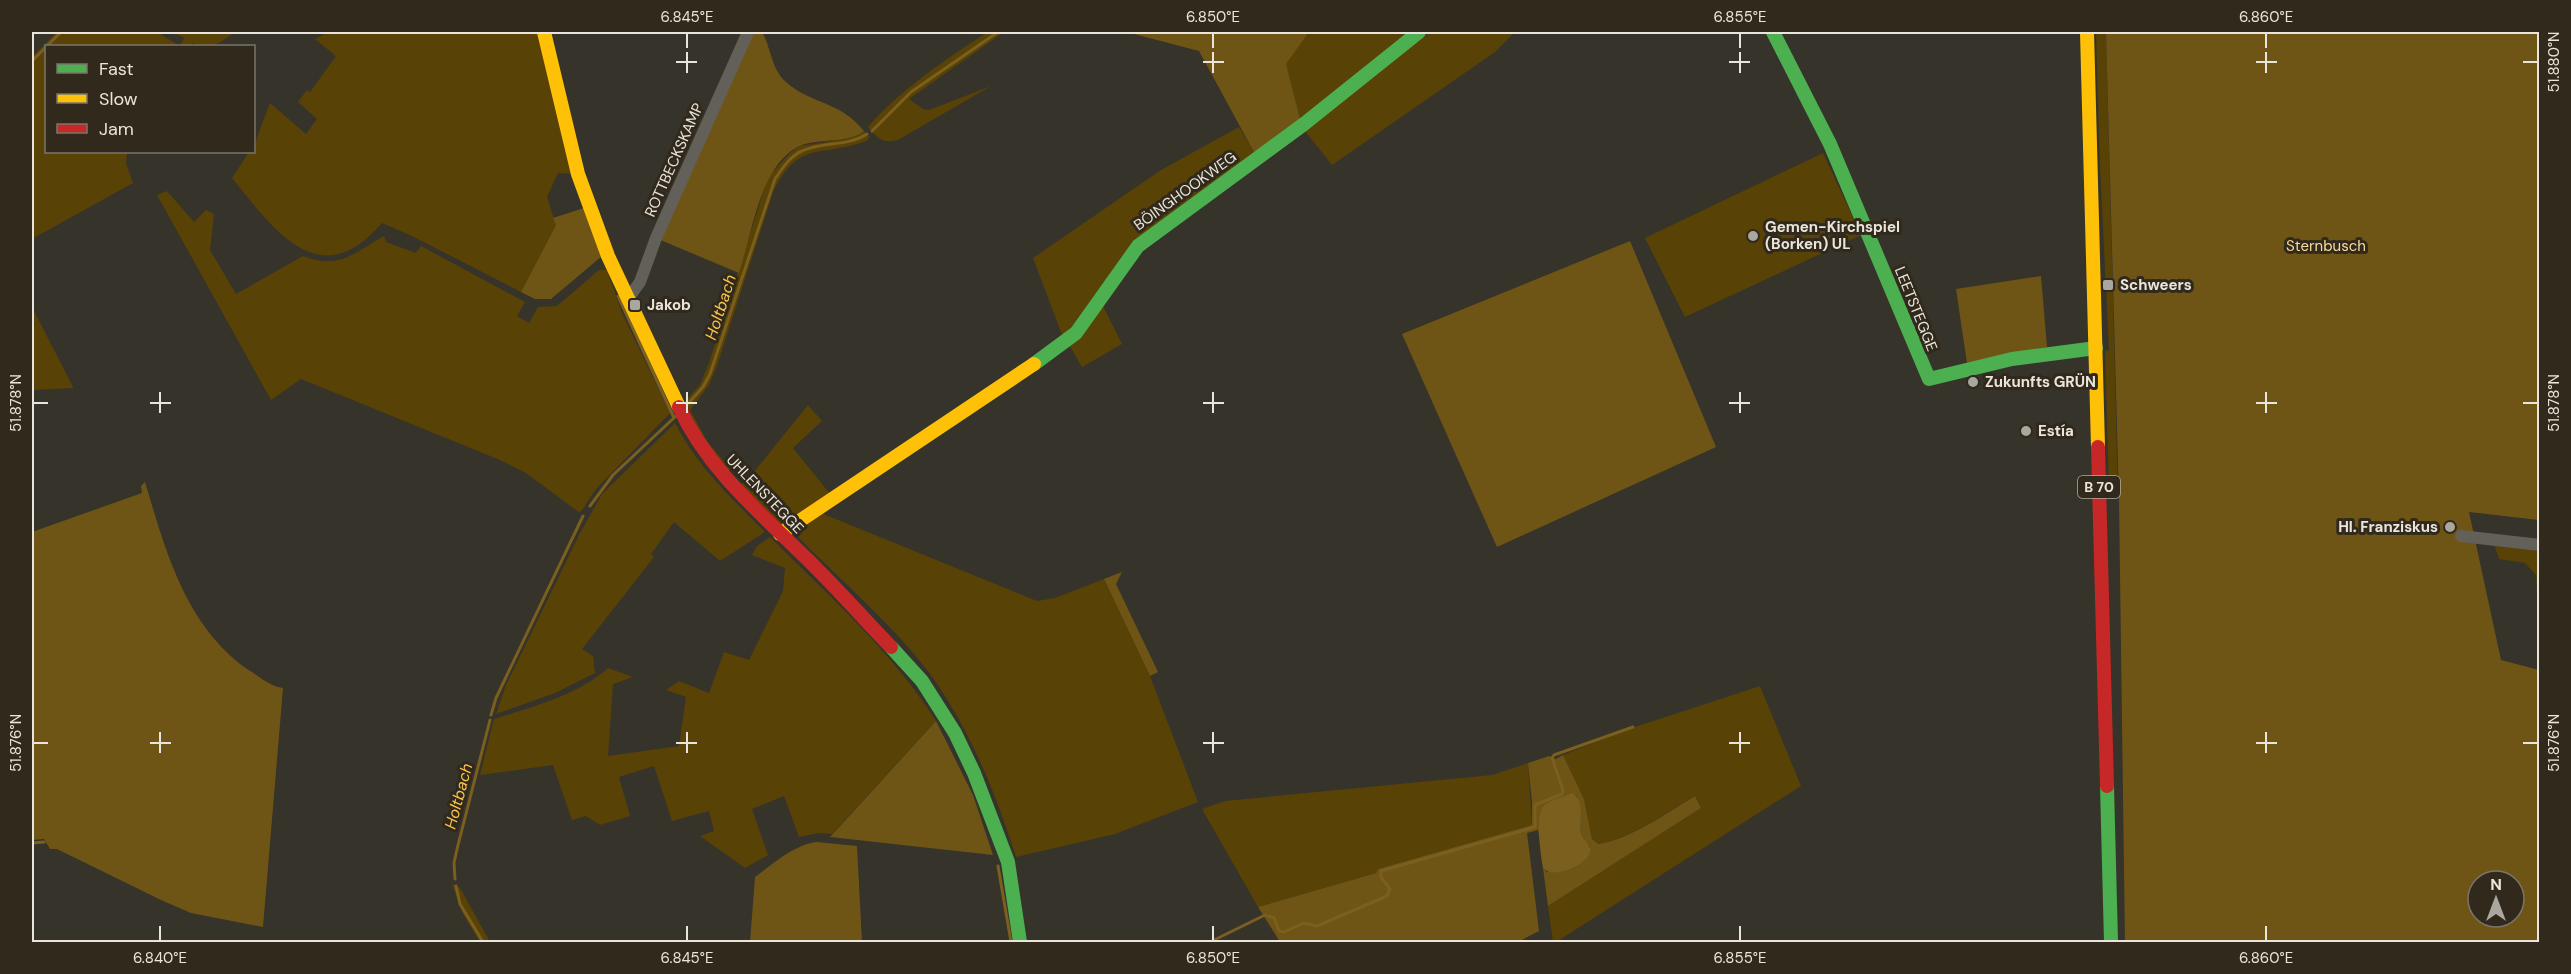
<svg xmlns="http://www.w3.org/2000/svg" width="2571" height="974" viewBox="0 0 2571 974" font-family="'DM Sans',sans-serif">
	<style>
		.green { fill: #594206 }
		.forest { fill: #6f5515; fill-rule: evenodd }
		.water { fill: #7a5f1f }
		.lines { fill: none; stroke-linecap: round; stroke-linejoin: round }
		.stream { stroke: #7a5f1f; stroke-width: 3 }
		.street { stroke: #63605a; stroke-width: 12 }
		.fast { stroke: #4caf50; stroke-width: 14 }
		.slow { stroke: #ffc107; stroke-width: 14 }
		.jam { stroke: #c62828; stroke-width: 14 }
		.ticks { fill: none; stroke: #e9e5dc; stroke-width: 2 }
		.poi-dot { fill: #aaa79e; stroke: #312a1c; stroke-width: 2 }
		.labels { text-anchor: middle; stroke-width: 6; stroke-linejoin: round; paint-order: stroke }
		.shield { fill: #312a1c; stroke: #b2ada2; stroke-width: 1.5 }
		.shield-label { font-size: 14px; font-weight: bold; fill: #e9e5dc }
		.street-label { font-size: 15px; fill: #e9e5dc; stroke: #312a1c }
		.poi-label { font-size: 15px; font-weight: bold; fill: #e9e5dc; stroke: #312a1c; text-anchor: start }
		.park-label { font-size: 15px; fill: #fad99a; stroke: #312a1c }
		.water-label { font-size: 16px; font-style: italic; fill: #fac44c; stroke: #312a1c }
		.neatline { fill: none; stroke: #e9e5dc; stroke-width: 2 }
		.ticks-label { font-size: 15px; text-anchor: middle; fill: #e9e5dc }
	</style>
	<rect width="100%" height="100%" fill="#36332b"/>
	<g class="green">
		<path d="M57,32h100l23,14 4,-8 -11,-6h61c-11,9 -27,22 -42,11l-2,3h-144v106h81l-1,11 7,20 -101,56v-182z"/>
		<path d="M328,32h210l34,142 -14,-1 -11,24 9,28 -35,67 -107,-55 -32,-14c-62,73 -108,7 -150,-45l17,-26h5c0,-9 12,-38 16,-49l36,31 11,-15 -19,-17 9,-12 3,2 26,-36 -21,-17z"/>
		<path d="M987,32h17l-95,67 14,10 6,1 62,-24 -93,54c-15,4 -20,-1 -30,-13 34,-39 76,-66 119,-95z"/>
		<path d="M1309,32h102l-111,87 -15,-55z"/>
		<path d="M1430,32h85l-20,20 -163,113 -27,-34z"/>
		<path d="M2096,32h10l12,462 -9,-5 -4,-138 4,-1 -9,-183z"/>
		<path d="M1239,127l16,27 -120,87 -71,99 -31,-82 128,-88z"/>
		<path d="M864,131l6,6 -4,4c-46,17 -67,-2 -93,51l-56,174 -8,19 -19,25 17,31 24,29 -4,1 -20,-21 -22,-49 15,-16 9,-22 59,-186 23,-25 9,-6 32,-5z"/>
		<path d="M1823,153l38,82 -176,82 -40,-79z"/>
		<path d="M167,191l27,31 12,-12 8,4 -4,36 26,44 67,-38c36,14 51,-3 81,-20l2,6 30,11 5,-7 104,56 -8,14 12,7 9,-16 19,-1 42,-36h8l15,43 48,100 -74,76 -16,24 -54,-40 -26,-13 -199,-81 -30,21 -114,-205z"/>
		<path d="M1101,302l21,42 -40,23 -14,-24z"/>
		<path d="M32,307l41,80v1l-41,2z"/>
		<path d="M808,405l14,16 -29,27 38,47 -48,31 -41,-40v-4l3,1z"/>
		<path d="M675,423c22,43 56,75 90,109l-45,29 -46,-39 -23,32 3,3 -72,92 11,7 2,17 -40,20 -59,21 10,-29 74,-152 22,-39z"/>
		<path d="M816,511l221,90 18,-3 49,-19 46,97 48,126 -83,32 -99,23c-20,-63 -45,-125 -83,-179 -36,-50 -96,-101 -140,-146z"/>
		<path d="M770,537c58,58 122,114 166,184l-104,113 -13,-1 -20,4 -15,-41 -32,13 16,46 -23,13 -45,-32 14,-5 -5,-20 -37,10 -18,-55 -35,11 11,39 -30,9 -14,-9 -14,4 -19,-55 -73,10 14,-56c38,-12 84,-24 114,-51l25,9 -20,7 -5,72 71,-10 7,-49 -20,-7 13,-9 30,12 15,-41 25,8 34,-69 2,-23 -33,-13 5,-9z"/>
		<path d="M2494,544l45,5v86l-3,-60 -11,-12 -26,-4z"/>
		<path d="M1760,686l41,100 -245,156h-3l-5,-36 153,-98 -6,-12c-28,16 -66,44 -98,48l-5,-5 -8,-40 -21,-44 72,-28z"/>
		<path d="M1528,763l4,62 -154,44 -2,4 -118,34 -56,-98 23,-8 267,-26z"/>
		<path d="M452,884l8,4 30,54h-10l-18,-30z"/>
	</g>
	<g class="forest">
		<path d="M751,32h11c9,15 9,37 24,50 26,23 53,18 78,49 -18,13 -42,7 -62,14 -42,17 -50,89 -63,128l-81,-34z"/>
		<path d="M1119,32h190l-23,32 14,55 -45,35 -56,-103 -65,-17h-12z"/>
		<path d="M2106,32h433v488l-70,-8 32,148 38,10v272h-414l-6,-442zM2478,881h36v36h-36z"/>
		<path d="M584,208l18,48 -51,43h-16l-14,-7 35,-67 -3,-7z"/>
		<path d="M1630,241l86,206 -219,100 -95,-213z"/>
		<path d="M2041,276l6,71 -80,16 -11,-74z"/>
		<path d="M145,482c21,70 41,146 105,189 10,6 21,16 33,17l-20,239 -72,-14 -30,-13 -104,-51h-7l-6,-10 -12,1v-308l110,-39 -1,-7z"/>
		<path d="M1122,572l-6,12 42,88 -8,4 -46,-97z"/>
		<path d="M936,721l37,74 20,60 -163,-18z"/>
		<path d="M1563,755l21,44 8,40 6,5c31,-4 70,-32 97,-48l6,12 -153,98 -5,-38 4,4 43,-25c-19,-19 -2,-33 -14,-52 -37,12 -36,7 -36,47l-2,-12 -11,3 12,98 -21,11h-238l-22,-35 118,-34 2,-4 154,-44v-23l-4,-39 21,-7 7,3z"/>
		<path d="M817,842l40,4 5,96h-112l5,-65c18,-13 40,-33 62,-35z"/>
	</g>
	<path class="water" d="M1572,793c14,7 7,27 9,39 1,8 11,13 9,20 -3,13 -37,28 -47,16 -2,-12 -8,-51 0,-61 5,-7 21,-10 29,-14z"/>
	<g class="lines">
		<g class="stream">
			<path d="M32,61l29,-29"/>
			<path d="M872,131l39,-39 87,-60"/>
			<path d="M618,296l56,122"/>
			<path d="M685,407l18,-20 7,-13 65,-195c7,-10 15,-23 27,-28 21,-10 45,-4 65,-17"/>
			<path d="M590,506l23,-31 63,-59"/>
			<path d="M491,715l5,-17 87,-182"/>
			<path d="M32,843l12,-1"/>
			<path d="M998,866l13,76"/>
			<path d="M455,879l-1,-16 3,-14 33,-129"/>
			<path d="M456,886l4,18 23,38"/>
			<path d="M1210,942l55,-27 9,3 5,13 5,1 20,-9 13,3 70,-30 3,-7 -9,-12v-6l154,-44v-22l27,-11 1,-4 -11,-32 2,-3 79,-28"/>
		</g>
		<g class="street">
			<path d="M627,300l13,-18 16,-44 92,-206"/>
			<path d="M2461,536l79,9"/>
		</g>
		<g class="fast">
			<path d="M1773,32l57,112 99,235 83,-20 84,-11"/>
			<path d="M1034,364l42,-31 62,-87 166,-122 115,-92"/>
			<path d="M891,647l31,34 33,52 19,40 34,89 12,80"/>
			<path d="M2107,786l4,156"/>
		</g>
		<g class="slow">
			<path d="M544,32l34,142 30,82 71,151"/>
			<path d="M2087,32l11,415"/>
			<path d="M780,534l254,-170"/>
		</g>
		<g class="jam">
			<path d="M679,407c28,61 79,104 126,150 30,29 57,60 86,90"/>
			<path d="M2098,447l9,339"/>
		</g>
	</g>
	<path class="ticks" d="M687,33v15M1213,33v15M1740,33v15M2266,33v15M687,52v21M1213,52v21M1740,52v21M2266,52v21M676,62h21M1203,62h21M1729,62h21M2256,62h21M2523,62h15M160,392v21M687,392v21M1213,392v21M1740,392v21M2266,392v21M33,403h15M150,403h21M676,403h21M1203,403h21M1729,403h21M2256,403h21M2523,403h15M160,732v21M687,732v21M1213,732v21M1740,732v21M2266,732v21M33,743h15M150,743h21M676,743h21M1203,743h21M1729,743h21M2256,743h21M2523,743h15M160,926v15M687,926v15M1213,926v15M1740,926v15M2266,926v15"/>
	<g class="poi-dot">
		<circle cx="1753" cy="236" r="6"/>
		<rect x="2102" y="279" width="12" height="12" rx="3"/>
		<rect x="629" y="299" width="12" height="12" rx="3"/>
		<circle cx="1973" cy="382" r="6"/>
		<circle cx="2026" cy="431" r="6"/>
		<circle cx="2450" cy="527" r="6"/>
	</g>
	<g class="labels">
		<rect class="shield" x="2078" y="476" width="42" height="22" rx="4.5"/>
		<g class="shield-label">
			<text x="2099" y="492">B 70</text>
		</g>
		<g class="street-label">
			<text transform="translate(674 160) rotate(-66)" y="5">ROTTBECKSKAMP</text>
			<text transform="translate(1185 191) rotate(-36)" y="5">BÖINGHOOKWEG</text>
			<text transform="translate(1916 309) rotate(68)" y="5">LEETSTEGGE</text>
			<text transform="translate(765 494) rotate(46)" y="5">UHLENSTEGGE</text>
		</g>
		<g class="poi-label">
			<text x="1765" y="232">Gemen-Kirchspiel<tspan x="1765" dy="17">(Borken) UL</tspan></text>
			<text x="2120" y="290">Schweers</text>
			<text x="647" y="310">Jakob</text>
			<text x="1985" y="387">Zukunfts GRÜN</text>
			<text x="2038" y="436">Estía</text>
			<text x="2438" y="532" text-anchor="end">Hl. Franziskus</text>
		</g>
		<g class="park-label">
			<text x="2326" y="251">Sternbusch</text>
		</g>
		<g class="water-label">
			<text transform="translate(720 307) rotate(-72)" y="6">Holtbach</text>
			<text transform="translate(458 796) rotate(-75)" y="6">Holtbach</text>
		</g>
	</g>
	<rect width="2571" height="974" fill="none" stroke="#312a1c" stroke-width="66"/>
	<rect x="45" y="45" width="210" height="108" fill="#312a1c" stroke="#7b7569" stroke-width="1.5"/>
	<rect x="57" y="64" width="30" height="9" fill="#4caf50" stroke="#7b7569" stroke-width="1.5"/>
	<text x="99" y="75" font-size="18" fill="#e9e5dc">Fast</text>
	<rect x="57" y="94" width="30" height="9" fill="#ffc107" stroke="#7b7569" stroke-width="1.5"/>
	<text x="99" y="105" font-size="18" fill="#e9e5dc">Slow</text>
	<rect x="57" y="124" width="30" height="9" fill="#c62828" stroke="#7b7569" stroke-width="1.5"/>
	<text x="99" y="135" font-size="18" fill="#e9e5dc">Jam</text>
	<g transform="translate(2496 899)"><circle r="28" fill="#312a1c" stroke="#7b7569" stroke-width="1.5"/>
	<path d="M0-4.5L10 22L0 15L-10 22Z" fill="#aaa79e"/>
	<text y="-9" font-size="16" font-weight="bold" text-anchor="middle" fill="#e9e5dc">N</text>
	</g>
	<rect x="33" y="33" width="2505" height="908" class="neatline"/>
	<g class="ticks-label">
		<text x="687" y="22">6.845°E</text>
		<text x="1213" y="22">6.850°E</text>
		<text x="1740" y="22">6.855°E</text>
		<text x="2266" y="22">6.860°E</text>
		<text transform="translate(2554 62) rotate(-90)" y="5">51.880°N</text>
		<text transform="translate(16 403) rotate(-90)" y="5">51.878°N</text>
		<text transform="translate(2554 403) rotate(-90)" y="5">51.878°N</text>
		<text transform="translate(16 743) rotate(-90)" y="5">51.876°N</text>
		<text transform="translate(2554 743) rotate(-90)" y="5">51.876°N</text>
		<text x="160" y="963">6.840°E</text>
		<text x="687" y="963">6.845°E</text>
		<text x="1213" y="963">6.850°E</text>
		<text x="1740" y="963">6.855°E</text>
		<text x="2266" y="963">6.860°E</text>
	</g>
</svg>
